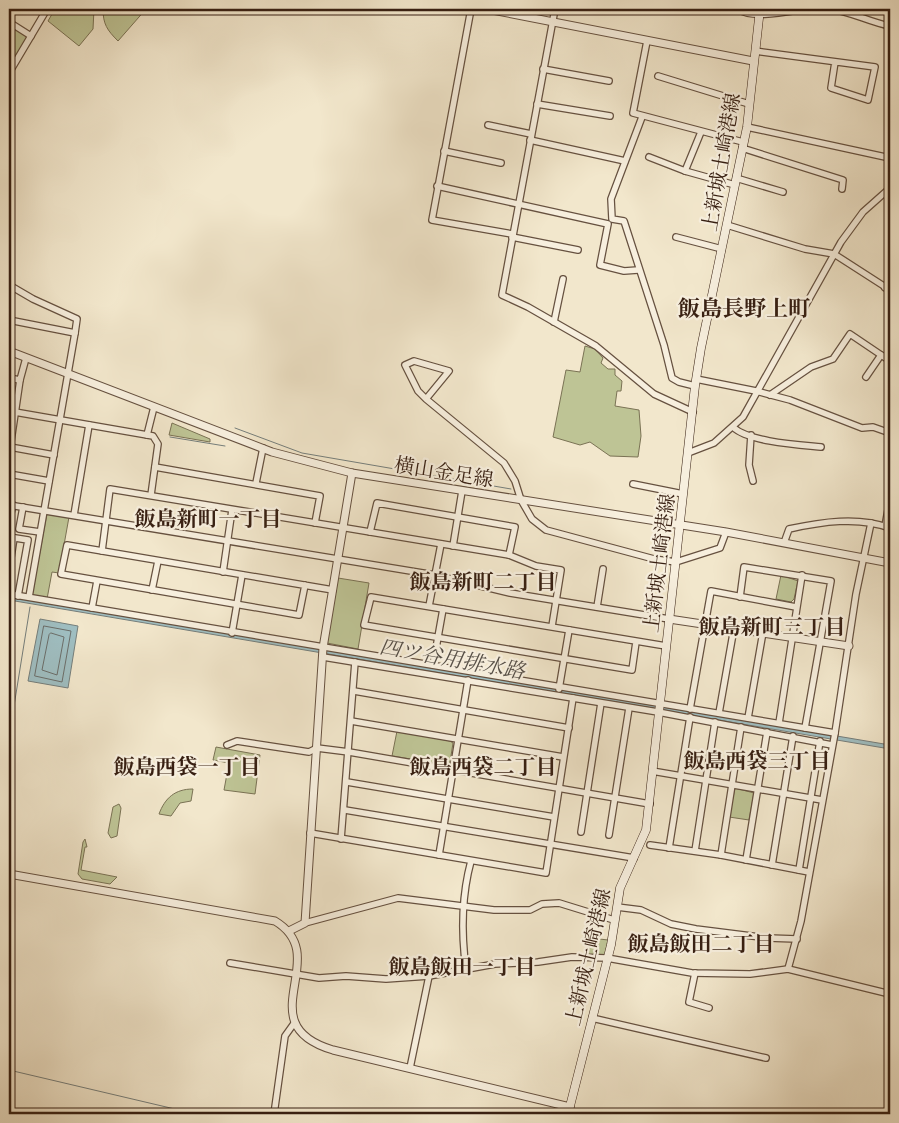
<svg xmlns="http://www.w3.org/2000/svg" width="899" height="1123" viewBox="0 0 899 1123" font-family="'IM FELL English','Noto Serif JP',serif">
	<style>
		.green { fill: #bec495; stroke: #7a7254 }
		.water { fill: #9fbec1; stroke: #757e7b }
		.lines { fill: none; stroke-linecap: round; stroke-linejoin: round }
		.shore { stroke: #6b6e6a; stroke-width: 1 }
		.stream { stroke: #757e7b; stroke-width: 1 }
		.minor-casing { stroke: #665140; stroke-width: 8 }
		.tertiary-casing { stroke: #665140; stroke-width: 9 }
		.secondary-casing { stroke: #371f12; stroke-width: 9 }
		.minor { stroke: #f7efde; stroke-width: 5.5 }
		.tertiary { stroke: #f7efde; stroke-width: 7 }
		.secondary { stroke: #f7efde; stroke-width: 8 }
		.labels { text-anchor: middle; stroke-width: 4.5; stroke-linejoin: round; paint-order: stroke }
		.street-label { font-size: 20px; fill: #371f12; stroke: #f7efde }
		.neighbourhood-label { font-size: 21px; font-weight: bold; fill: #371f12; stroke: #f7efde }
		.water-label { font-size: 21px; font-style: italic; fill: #564f47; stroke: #f7efde }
		.quarter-label { font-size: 22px; font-weight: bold; fill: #371f12; stroke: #f7efde }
	</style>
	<rect width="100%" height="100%" fill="#f2e7cc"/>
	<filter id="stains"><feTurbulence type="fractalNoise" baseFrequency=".004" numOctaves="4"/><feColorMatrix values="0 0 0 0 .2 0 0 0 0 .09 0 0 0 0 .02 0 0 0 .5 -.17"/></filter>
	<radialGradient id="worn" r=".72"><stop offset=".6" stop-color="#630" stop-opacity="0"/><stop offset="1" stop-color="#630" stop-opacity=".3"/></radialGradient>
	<g class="green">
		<path d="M55,9h39l-1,20 -14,17 -31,-25z"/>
		<path d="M103,9h43l-28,32c-11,-11 -15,-17 -15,-32z"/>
		<path d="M9,25l18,12 -18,30z"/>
		<path d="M585,346l10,3 8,9 -2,5 7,6h7v6l7,6 -1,10h-4l-2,15 24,4 2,26 -3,21 -28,-1 -20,-14 -10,3 -27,-8 13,-67 14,2z"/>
		<path d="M172,423l38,16v3l-41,-7z"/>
		<path d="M47,513l22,4 -10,56 -7,-1 -5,27 -15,-3z"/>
		<path d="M781,575l17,6 -4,18 -3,3 -15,-3z"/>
		<path d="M338,578l31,5 -11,66 -31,-6z"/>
		<path d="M397,731l53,10 3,2 -3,19 -3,3 -55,-9z"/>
		<path d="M216,747l44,8 -5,39 -31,-4 5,-27 -16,-3z"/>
		<path d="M735,788l19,5 -5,27 -20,-3z"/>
		<path d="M193,789l-2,12 -11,2 -9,13 -12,-2c6,-16 16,-25 34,-25z"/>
		<path d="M119,804l2,4 -4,28 -6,2 -3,-5 5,-26z"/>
		<path d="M85,839l2,8h-2l-4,23 36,7 -7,7 -28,-5 -4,-5 5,-32z"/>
		<path d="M591,938l17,2 -3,16 -18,1z"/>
	</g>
	<g class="water">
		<path d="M9,596l881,149v4l-881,-149z"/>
		<path d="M40,619l38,7 -10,62 -40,-7z"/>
	</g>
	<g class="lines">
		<g class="shore">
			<path d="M44,626l27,5 -9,51 -27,-6z"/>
			<path d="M51,633l13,4 -7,38 -15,-5 7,-35z"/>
		</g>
		<g class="stream">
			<path d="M235,428l67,25 209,36"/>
			<path d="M170,437l55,9"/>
			<path d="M9,737l21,-130"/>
			<path d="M9,1070l187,44"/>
		</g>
		<defs>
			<g id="minor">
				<path d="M471,9l-39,211 80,14"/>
				<path d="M555,9l-53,286 26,12 68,39 58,48 39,18"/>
				<path d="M739,9c11,11 52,2 67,0"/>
				<path d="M831,9c21,3 38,13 59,17"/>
				<path d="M9,22l22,14"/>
				<path d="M647,41l-14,72 110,29"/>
				<path d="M755,51l120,16 -7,33 -37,-12 4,-26"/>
				<path d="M543,69l66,12"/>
				<path d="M9,73l38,-64"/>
				<path d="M658,76l91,28"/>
				<path d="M537,104l73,12"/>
				<path d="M642,117l-31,82 1,20 12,2 40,124 8,33 7,4 16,4"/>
				<path d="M488,125l43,9"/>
				<path d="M747,127l143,31"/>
				<path d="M701,132l-16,39 50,14"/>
				<path d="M530,140l95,21"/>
				<path d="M742,148l101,32 -1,9"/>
				<path d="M444,151l57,12"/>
				<path d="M649,157l36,14"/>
				<path d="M736,178l47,14"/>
				<path d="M437,186l171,38 -8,41 24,6 14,-1"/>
				<path d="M727,225l78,24 29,5 56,36"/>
				<path d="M512,237l66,13"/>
				<path d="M676,237l46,12"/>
				<path d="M9,285l24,14 44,20 -2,14"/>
				<path d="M885,288l5,-6"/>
				<path d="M9,320l66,13 -46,264"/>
				<path d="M554,322l9,-43"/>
				<path d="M866,377l15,-22"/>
				<path d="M9,378l11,2 6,-22"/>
				<path d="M696,379l60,12 34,9 72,28 11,-1 17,6"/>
				<path d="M770,395l41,-28 22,-8 17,-25 40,27"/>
				<path d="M426,399l23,-28 -35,-10 -9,4 13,26 8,8 78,64 11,18 6,19 11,19 14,11 108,29 22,3 44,-14 6,-16"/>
				<path d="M9,411l144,25 5,8 -7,51"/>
				<path d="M733,427c15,15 68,18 88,20"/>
				<path d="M147,435l7,-28"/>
				<path d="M751,435l-2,30 4,16"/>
				<path d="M10,447l44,8"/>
				<path d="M688,453l26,-10 29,-26 98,-175 22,-30 27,-24"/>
				<path d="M9,455l11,-75"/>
				<path d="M155,467l165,29 -5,27"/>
				<path d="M9,474l40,7"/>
				<path d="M256,483l7,-35"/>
				<path d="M633,484l50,10"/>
				<path d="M9,505l426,70 75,18 159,26"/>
				<path d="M23,507l-4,22 21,3"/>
				<path d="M74,515l15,-90"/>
				<path d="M9,521l4,-16"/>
				<path d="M885,526l5,-27"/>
				<path d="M370,532l7,-29 138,24 -6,28"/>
				<path d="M9,537l19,3 -10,56"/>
				<path d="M784,543l5,-14c32,-7 69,-13 101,-1"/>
				<path d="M453,546l9,-55"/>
				<path d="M102,551l8,-62 399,66 27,11 25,4 -9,56"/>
				<path d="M9,571l5,-33"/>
				<path d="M223,572l9,-62"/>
				<path d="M305,585l-6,30 -238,-41 6,-29 266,45"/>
				<path d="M152,590l6,-29"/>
				<path d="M9,594l826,139"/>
				<path d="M740,597l4,-30 87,14 -26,147"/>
				<path d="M889,603l1,1"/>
				<path d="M429,606l12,-62"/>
				<path d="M597,607l6,-38"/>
				<path d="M92,608l5,-27"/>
				<path d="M232,633l10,-58"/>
				<path d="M636,642l-4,28 -268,-45 7,-28 295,49"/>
				<path d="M323,657l335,55 174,33"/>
				<path d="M433,665l10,-56"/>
				<path d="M559,689l10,-59"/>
				<path d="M354,691l215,37"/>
				<path d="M690,709l21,-118 85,16"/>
				<path d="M719,713l15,-85"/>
				<path d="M748,718l15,-86"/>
				<path d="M351,721l212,36"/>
				<path d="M779,723l23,-148"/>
				<path d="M227,745l10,-4 72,11 8,-4 32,4 301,52"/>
				<path d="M652,771l170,29"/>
				<path d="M347,782l207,35"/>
				<path d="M345,810l289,48"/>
				<path d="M581,832l20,-129"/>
				<path d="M310,833l236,40 27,-175"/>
				<path d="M609,835l20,-127"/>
				<path d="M341,839l14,-177"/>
				<path d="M650,845l71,10 88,17"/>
				<path d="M669,848l21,-131"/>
				<path d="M695,851l20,-129"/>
				<path d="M439,855l29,-175"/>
				<path d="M721,855l20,-128"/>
				<path d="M746,860l21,-128"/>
				<path d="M772,865l21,-129"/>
				<path d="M799,870l21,-129"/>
				<path d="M617,907l24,3 30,14 25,5 72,9 29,1"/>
				<path d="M305,923l93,-25 96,12h36l12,-6 17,-1 55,17"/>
				<path d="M230,963l89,15 27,-2 40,3 43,-3 66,-12 43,-2 34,-5 35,1 85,15 58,1 38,-5 102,25"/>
				<path d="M466,969c-5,-37 -5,-71 5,-108"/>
				<path d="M788,969l13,-48 34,-188 21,-139 15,-71"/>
				<path d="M695,973l-6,29 20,6"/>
				<path d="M592,1018l174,40"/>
				<path d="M410,1068l19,-92"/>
				<path d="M274,1114l11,-78 10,-14"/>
			</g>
			<g id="tertiary">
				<path d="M487,9l266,52"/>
				<path d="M9,351l263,101 80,21 374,59 164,31"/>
				<path d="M669,619l180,27"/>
				<path d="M9,874l266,47c60,36 -29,103 58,129l237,57"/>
				<path d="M289,931l16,-8 18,-275 29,-175"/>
			</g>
			<path id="secondary" d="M568,1114l43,-169 9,-57 26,-58 49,-444 6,-38 46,-221 13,-118"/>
		</defs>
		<use href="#minor" class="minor-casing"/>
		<use href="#tertiary" class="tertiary-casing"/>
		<use href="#secondary" class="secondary-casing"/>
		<use href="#minor" class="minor"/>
		<use href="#tertiary" class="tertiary"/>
		<use href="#secondary" class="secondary"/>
	</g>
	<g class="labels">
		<g class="street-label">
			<text transform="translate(721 162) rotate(-80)" y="7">上新城土崎港線</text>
			<text transform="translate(444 472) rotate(9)" y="7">横山金足線</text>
			<text transform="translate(659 563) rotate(-83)" y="7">上新城土崎港線</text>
			<text transform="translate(588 957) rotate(-77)" y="7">上新城土崎港線</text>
		</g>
		<g class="neighbourhood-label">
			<text x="208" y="526">飯島新町一丁目</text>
			<text x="483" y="589">飯島新町二丁目</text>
			<text x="772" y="634">飯島新町三丁目</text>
			<text x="757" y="768">飯島西袋三丁目</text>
			<text x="187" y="774">飯島西袋一丁目</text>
			<text x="483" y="774">飯島西袋二丁目</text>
			<text x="701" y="951">飯島飯田二丁目</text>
			<text x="462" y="974">飯島飯田一丁目</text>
		</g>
		<g class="water-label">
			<text transform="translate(452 659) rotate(10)" y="7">四ツ谷用排水路</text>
		</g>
		<g class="quarter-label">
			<text x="744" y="316">飯島長野上町</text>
		</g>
	</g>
	<rect width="899" height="1123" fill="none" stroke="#f2e7cc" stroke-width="30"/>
	<rect x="10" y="10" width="879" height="1103" fill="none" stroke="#371f12" stroke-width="2.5"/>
	<rect x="15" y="15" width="869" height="1093" fill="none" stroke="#371f12"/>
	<rect width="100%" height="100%" filter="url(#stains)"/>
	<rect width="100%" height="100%" fill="url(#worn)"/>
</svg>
